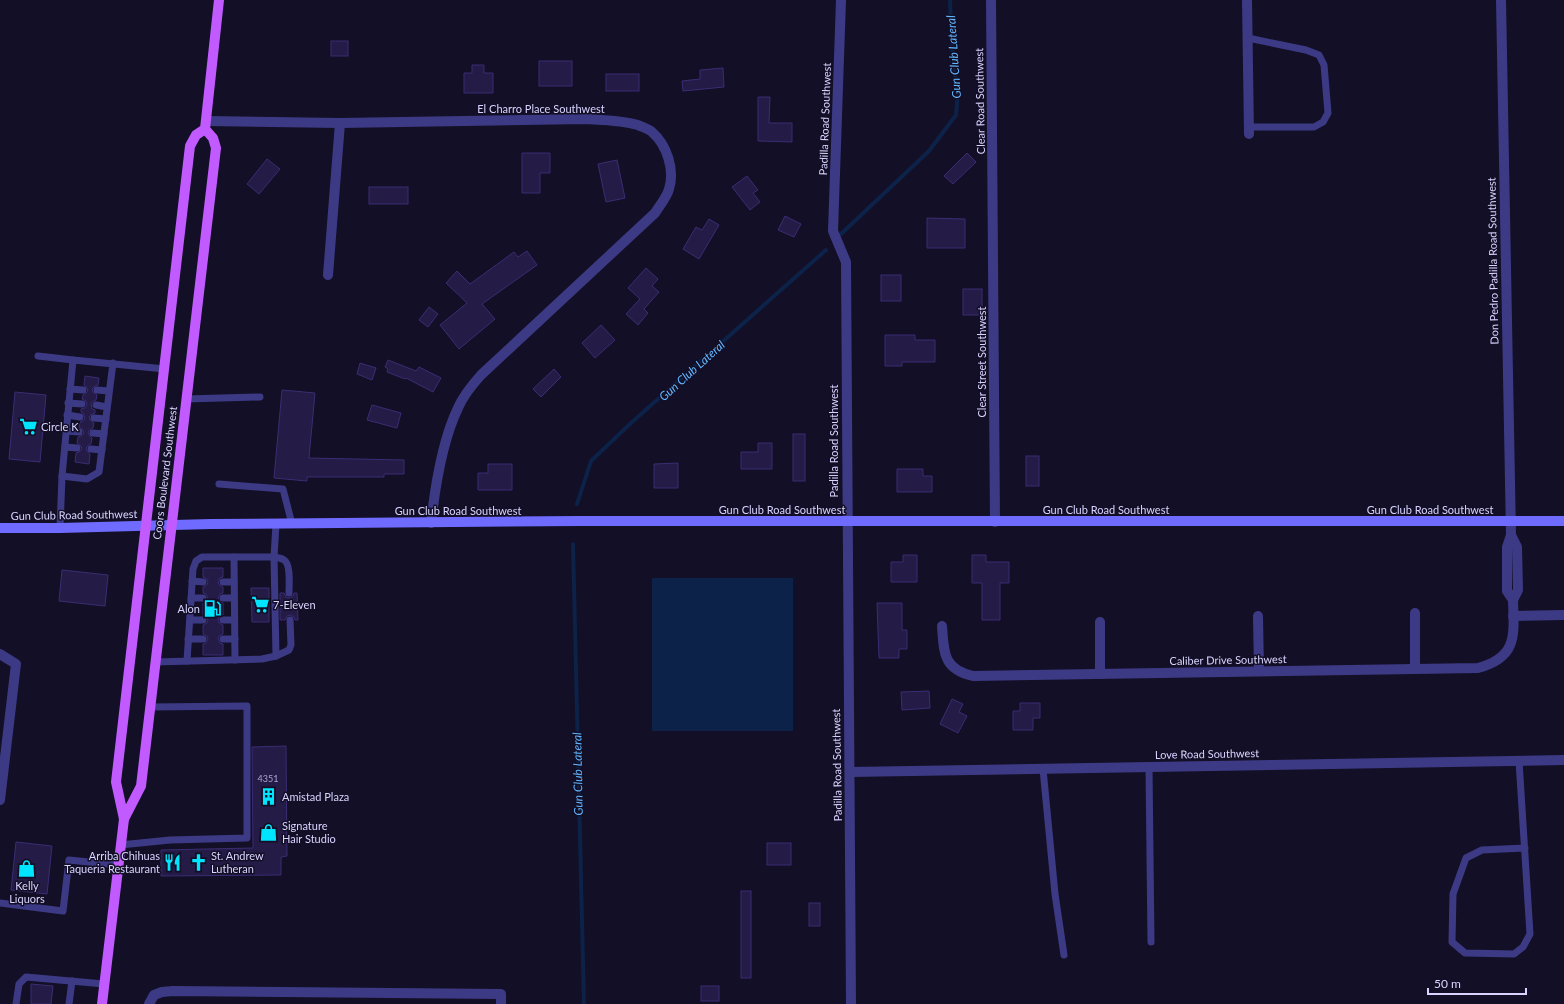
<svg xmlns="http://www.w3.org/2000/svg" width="1564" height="1004" viewBox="0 0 1564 1004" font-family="Lato,sans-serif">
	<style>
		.water { fill: #0c2248 }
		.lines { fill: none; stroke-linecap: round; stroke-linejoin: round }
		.stream { stroke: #0c2248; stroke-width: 4 }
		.building { fill: #241b47; stroke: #3b2d73 }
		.lane { stroke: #3d3a85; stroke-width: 7 }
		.street { stroke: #3d3a85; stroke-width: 10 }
		.secondary { stroke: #6f6bff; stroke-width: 10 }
		.primary { stroke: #c25bff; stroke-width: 10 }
		.labels { text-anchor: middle; stroke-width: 3; stroke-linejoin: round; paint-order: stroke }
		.number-label { font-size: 9px; fill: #aca6d1 }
		.street-label { font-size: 11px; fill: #d9d4ff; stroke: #130f26 }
		.poi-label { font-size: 11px; fill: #d9d4ff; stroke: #130f26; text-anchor: start }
		.water-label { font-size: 12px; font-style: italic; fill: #62b6ff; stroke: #130f26 }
	</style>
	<rect width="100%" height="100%" fill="#130f26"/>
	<rect class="water" x="652" y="578" width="141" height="153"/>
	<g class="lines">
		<g class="stream">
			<path d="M841,234l88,-83 27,-36 2,-25 -5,-24 -3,-66"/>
			<path d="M577,504l14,-43 40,-38 195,-173"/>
			<path d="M573,544l11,460"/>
		</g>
	</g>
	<g class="building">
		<rect x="331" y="41" width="17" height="15"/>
		<rect x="539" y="61" width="33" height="25"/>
		<path d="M472,65h12v8h9v20h-29v-20h8z"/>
		<path d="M723,68l1,19 -41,4 -1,-10 18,-2v-9z"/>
		<rect x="606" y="74" width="33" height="17"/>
		<path d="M758,97h12l-1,26h23v19l-34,-1z"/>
		<path d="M522,153h28v20h-10v20h-18z"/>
		<path d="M967,153l9,9 -23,22 -9,-8z"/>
		<path d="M267,159l13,10 -21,25 -12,-10z"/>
		<path d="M617,160l8,38 -19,4 -8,-38z"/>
		<path d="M747,176l11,14 -5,3 7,9 -10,8 -18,-23z"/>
		<rect x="369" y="187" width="39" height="17"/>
		<path d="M785,216l16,8 -7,13 -16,-7z"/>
		<path d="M927,218l38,1v29h-38z"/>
		<path d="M709,219l10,6 -20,34 -16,-10 13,-22 6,3z"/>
		<path d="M527,251l10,14 -55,39 13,15 -36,30 -19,-24 27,-22 -21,-20 11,-12 13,13 44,-32 4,5z"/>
		<path d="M646,268l12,11 -6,7 7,6 -15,17 4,4 -10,12 -12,-11 14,-15 -12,-11z"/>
		<rect x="881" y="275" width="20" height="26"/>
		<rect x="963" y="289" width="19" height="26"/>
		<path d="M429,307l9,7 -10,13 -9,-7z"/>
		<path d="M601,325l14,15 -20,18 -13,-15z"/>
		<path d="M885,335h30v5h20v22h-33v4h-17z"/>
		<path d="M388,360l28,11 3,-4 22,11 -8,14 -27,-14 -1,1 -18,-7 1,-3 -3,-2z"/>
		<path d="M360,363l16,5 -4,12 -15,-6z"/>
		<path d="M554,369l7,8 -20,20 -8,-8z"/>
		<path d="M85,376l14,2 -1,7 -3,1 -3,3 1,3 4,3 -1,5 -4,2 -1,2 1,5 3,1v3l-3,1 -3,3 1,3 4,3 -1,5 -2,1 -3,3 1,3 3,3 -1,6 -2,1 -3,3 1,3 3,3 -1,10 -14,-2 1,-9 3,-1 3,-3 -1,-3 -4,-3 1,-6 3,-1 3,-3 -1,-3 -4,-3 1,-5 4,-2 1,-3 -2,-4 -2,-1v-3l4,-1 2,-3 -1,-4 -4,-2 1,-4 2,-1 3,-3 -1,-3 -3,-3z"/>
		<path d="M282,390l33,3 -6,65 95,2v14h-20v3h-77v4l-33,-3z"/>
		<path d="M15,392l31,3 -6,67 -31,-3z"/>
		<path d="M372,405l29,8 -4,15 -30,-8z"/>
		<rect x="793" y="434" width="12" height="47"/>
		<path d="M758,443h14v26h-31v-17h17z"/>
		<rect x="1026" y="456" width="13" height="30"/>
		<path d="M678,463v25h-24v-24z"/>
		<path d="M488,464h24v26h-34v-17h10z"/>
		<path d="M897,469h26v7h9v16h-35z"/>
		<path d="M903,555h14v27h-26v-20h12z"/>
		<path d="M972,555h14v7h23v21h-9v37h-18v-37h-10z"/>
		<path d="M203,568h20v9l-3,1 -2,4 1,3 4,2v6l-3,1 -2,4 1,3 4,2v12l-3,1 -2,4 1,3 4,2v9l-4,2 -1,3 2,4 3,1v11h-20v-11l3,-1 2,-4 -1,-3 -4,-2v-9l4,-2 1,-3 -2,-4 -3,-1v-12l4,-2 1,-3 -2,-4 -3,-1v-6l4,-2 1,-3 -2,-4 -3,-1z"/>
		<path d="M62,570l46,5 -3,31 -46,-5z"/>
		<path d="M251,588h18v34h-17z"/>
		<path d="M280,593h4l2,4 3,1 4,-2 1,-3h3l1,27h-3l-1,-3 -4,-2 -3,1 -2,4h-5z"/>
		<path d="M877,603h25v27h5v19h-8v9h-20z"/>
		<path d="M929,691l1,17 -28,2 -1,-18z"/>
		<path d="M952,699l11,5 -4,8 8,4 -9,17 -18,-9z"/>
		<path d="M1020,703h20v15h-7v12h-20v-19h7z"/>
		<path d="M286,746l1,110 -6,1v18l-120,1v-26l92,-2 -1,-101z"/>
		<path d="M16,842l36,4 -5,48 -36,-4z"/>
		<rect x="767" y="843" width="24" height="22"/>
		<rect x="741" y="891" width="10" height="87"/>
		<rect x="809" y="903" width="11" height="23"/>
		<path d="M31,984l22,2 -2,18h-20z"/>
		<rect x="701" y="986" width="18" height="15"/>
	</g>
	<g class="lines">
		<g class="lane">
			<path d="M1248,38l58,12 13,5 5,10 4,48 -5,9 -9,5h-65"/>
			<path d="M38,356l35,4"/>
			<path d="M113,363l-14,109 -12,7 -25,-3 11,-116 92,9"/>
			<path d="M70,389l13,1"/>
			<path d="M97,390l12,1"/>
			<path d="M186,399l74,-2"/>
			<path d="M68,403l14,1"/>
			<path d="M96,405l11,2"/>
			<path d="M67,415l13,2"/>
			<path d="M94,418l12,1"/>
			<path d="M66,431l13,1"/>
			<path d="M93,433l11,1"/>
			<path d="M65,447l12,1"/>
			<path d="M91,449l11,1"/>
			<path d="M219,484l64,5 9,35"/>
			<path d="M60,528l2,-52"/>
			<path d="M234,557l1,103"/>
			<path d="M192,581l11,1"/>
			<path d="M223,582h11"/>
			<path d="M191,598h12"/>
			<path d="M223,598h11"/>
			<path d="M190,620h13"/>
			<path d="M223,620h11"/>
			<path d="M188,639h15"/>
			<path d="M223,639h12"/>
			<path d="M276,656l13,-6 2,-5 -1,-25"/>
			<path d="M187,661l6,-92 3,-8 6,-4h72c3,1 8,1 10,3 7,4 5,25 5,33"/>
			<path d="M155,662l107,-3 14,-3 -2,-99 2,-33"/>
			<path d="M1519,761l11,173 -7,13 -9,7 -49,-1 -13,-11 1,-48 13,-36 16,-8 43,-2"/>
			<path d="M1149,767l2,175"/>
			<path d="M1043,769l12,125 9,61"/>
			<path d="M120,845l50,-5 77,-2v-132l-97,1"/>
			<path d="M0,903l63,8 6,-51 49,5"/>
			<path d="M16,1004l3,-20 7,-7 78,7"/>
			<path d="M69,1004l3,-23"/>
		</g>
		<g class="street">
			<path d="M841,0l-8,231 13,31 5,742"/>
			<path d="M991,0l4,522"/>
			<path d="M1247,0l2,134"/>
			<path d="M1501,0l10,535 -4,12v44l6,9 5,-10 -1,-43 -6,-12"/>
			<path d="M206,121l134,2 246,-4c18,1 35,1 52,6 4,2 11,4 14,7 15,13 23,38 17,57 -2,8 -9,16 -14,24l-174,162c-9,10 -18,21 -23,33 -16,33 -23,79 -27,115"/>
			<path d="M328,275l12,-152"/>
			<path d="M1258,616l1,55"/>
			<path d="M1513,616l51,-1"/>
			<path d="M1100,622v52"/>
			<path d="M942,626c2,27 1,43 31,50l505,-8c40,-11 36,-33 35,-68"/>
			<path d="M0,654l16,10 -16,136"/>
			<path d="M1415,669v-56"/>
			<path d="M850,772l714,-12"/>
			<path d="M149,1004l5,-9 8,-3 11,-1 328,3v10"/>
		</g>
		<path class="secondary" d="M0,528h60l151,-4 369,-3h984"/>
		<g class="primary">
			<path d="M124,819l17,-33 75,-638 -3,-10 -8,-9 14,-129"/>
			<path d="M102,1004l22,-185 -8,-37 74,-636 6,-11 9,-6"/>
		</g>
	</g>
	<defs>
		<symbol id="supermarket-bare" viewBox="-9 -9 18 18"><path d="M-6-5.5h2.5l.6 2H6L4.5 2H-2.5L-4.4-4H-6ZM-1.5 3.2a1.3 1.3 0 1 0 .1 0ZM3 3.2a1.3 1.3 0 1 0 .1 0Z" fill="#00e5ff" stroke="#130f26" stroke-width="2.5" paint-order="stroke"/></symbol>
		<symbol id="fuel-bare" viewBox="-9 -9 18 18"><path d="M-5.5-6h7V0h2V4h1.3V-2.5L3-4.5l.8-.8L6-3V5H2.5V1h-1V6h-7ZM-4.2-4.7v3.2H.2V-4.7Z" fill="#00e5ff" stroke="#130f26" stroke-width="2.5" paint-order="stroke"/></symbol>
		<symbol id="building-bare" viewBox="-9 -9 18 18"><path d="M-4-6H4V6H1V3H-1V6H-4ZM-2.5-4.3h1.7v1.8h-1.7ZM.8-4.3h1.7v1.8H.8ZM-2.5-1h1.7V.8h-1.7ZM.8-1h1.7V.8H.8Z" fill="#00e5ff" stroke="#130f26" stroke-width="2.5" paint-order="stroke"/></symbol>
		<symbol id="shop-bare" viewBox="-9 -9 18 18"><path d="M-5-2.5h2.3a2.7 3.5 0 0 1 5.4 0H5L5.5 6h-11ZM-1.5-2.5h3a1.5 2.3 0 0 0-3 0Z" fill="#00e5ff" stroke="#130f26" stroke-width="2.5" paint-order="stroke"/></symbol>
		<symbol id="restaurant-bare" viewBox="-9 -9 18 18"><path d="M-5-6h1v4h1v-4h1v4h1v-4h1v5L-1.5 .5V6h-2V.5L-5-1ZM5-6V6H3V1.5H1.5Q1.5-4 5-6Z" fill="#00e5ff" stroke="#130f26" stroke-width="2.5" paint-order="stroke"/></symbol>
		<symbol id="church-bare" viewBox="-9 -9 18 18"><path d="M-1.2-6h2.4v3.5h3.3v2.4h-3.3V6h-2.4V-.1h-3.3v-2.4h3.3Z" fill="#00e5ff" stroke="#130f26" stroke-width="2.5" paint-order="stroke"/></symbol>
	</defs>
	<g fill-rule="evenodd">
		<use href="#supermarket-bare" x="16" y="414" width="25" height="25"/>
		<use href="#supermarket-bare" x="248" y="592" width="25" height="25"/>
		<use href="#fuel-bare" x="200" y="596" width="25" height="25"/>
		<use href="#building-bare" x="256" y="784" width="25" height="25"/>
		<use href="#shop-bare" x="256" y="820" width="25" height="25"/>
		<use href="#restaurant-bare" x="160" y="850" width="25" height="25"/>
		<use href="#church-bare" x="186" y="850" width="25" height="25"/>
		<use href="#shop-bare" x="14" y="856" width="25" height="25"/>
	</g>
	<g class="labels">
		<g class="number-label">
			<text x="268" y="782">4351</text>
		</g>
		<g class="street-label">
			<text transform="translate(980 101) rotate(-91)" y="4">Clear Road Southwest</text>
			<text x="541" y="113">El Charro Place Southwest</text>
			<text transform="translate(825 119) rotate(-88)" y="4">Padilla Road Southwest</text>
			<text transform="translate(1493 261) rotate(-91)" y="4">Don Pedro Padilla Road Southwest</text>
			<text transform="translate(982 362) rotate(-90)" y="4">Clear Street Southwest</text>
			<text transform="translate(834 441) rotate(-90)" y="4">Padilla Road Southwest</text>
			<text transform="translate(165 473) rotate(-83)" y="4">Coors Boulevard Southwest</text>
			<text x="782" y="514">Gun Club Road Southwest</text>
			<text x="1106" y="514">Gun Club Road Southwest</text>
			<text x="1430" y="514">Gun Club Road Southwest</text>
			<text x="458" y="515">Gun Club Road Southwest</text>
			<text transform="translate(74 515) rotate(-1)" y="4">Gun Club Road Southwest</text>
			<text transform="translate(1228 660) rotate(-1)" y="4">Caliber Drive Southwest</text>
			<text transform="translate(1207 754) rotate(-1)" y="4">Love Road Southwest</text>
			<text transform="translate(837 765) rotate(-91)" y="4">Padilla Road Southwest</text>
		</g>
		<g class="poi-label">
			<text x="41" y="431">Circle K</text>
			<text x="273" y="609">7-Eleven</text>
			<text x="200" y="613" text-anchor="end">Alon</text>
			<text x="282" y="801">Amistad Plaza</text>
			<text x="282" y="830">Signature<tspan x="282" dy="13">Hair Studio</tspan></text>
			<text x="160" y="860" text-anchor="end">Arriba Chihuas<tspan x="160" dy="13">Taqueria Restaurant</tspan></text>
			<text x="211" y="860">St. Andrew<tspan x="211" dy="13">Lutheran</tspan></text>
			<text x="27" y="890" text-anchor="middle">Kelly<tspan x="27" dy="13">Liquors</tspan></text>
		</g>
		<g class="water-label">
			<text transform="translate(954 57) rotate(-94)" y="4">Gun Club Lateral</text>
			<text transform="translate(692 371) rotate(-42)" y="4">Gun Club Lateral</text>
			<text transform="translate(578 774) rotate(-91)" y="4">Gun Club Lateral</text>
		</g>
	</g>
	<path d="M1428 988v6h98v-6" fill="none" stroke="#d9d4ff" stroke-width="2"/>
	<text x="1434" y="988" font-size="12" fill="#d9d4ff" stroke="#130f26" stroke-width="3" paint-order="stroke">50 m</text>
</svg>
